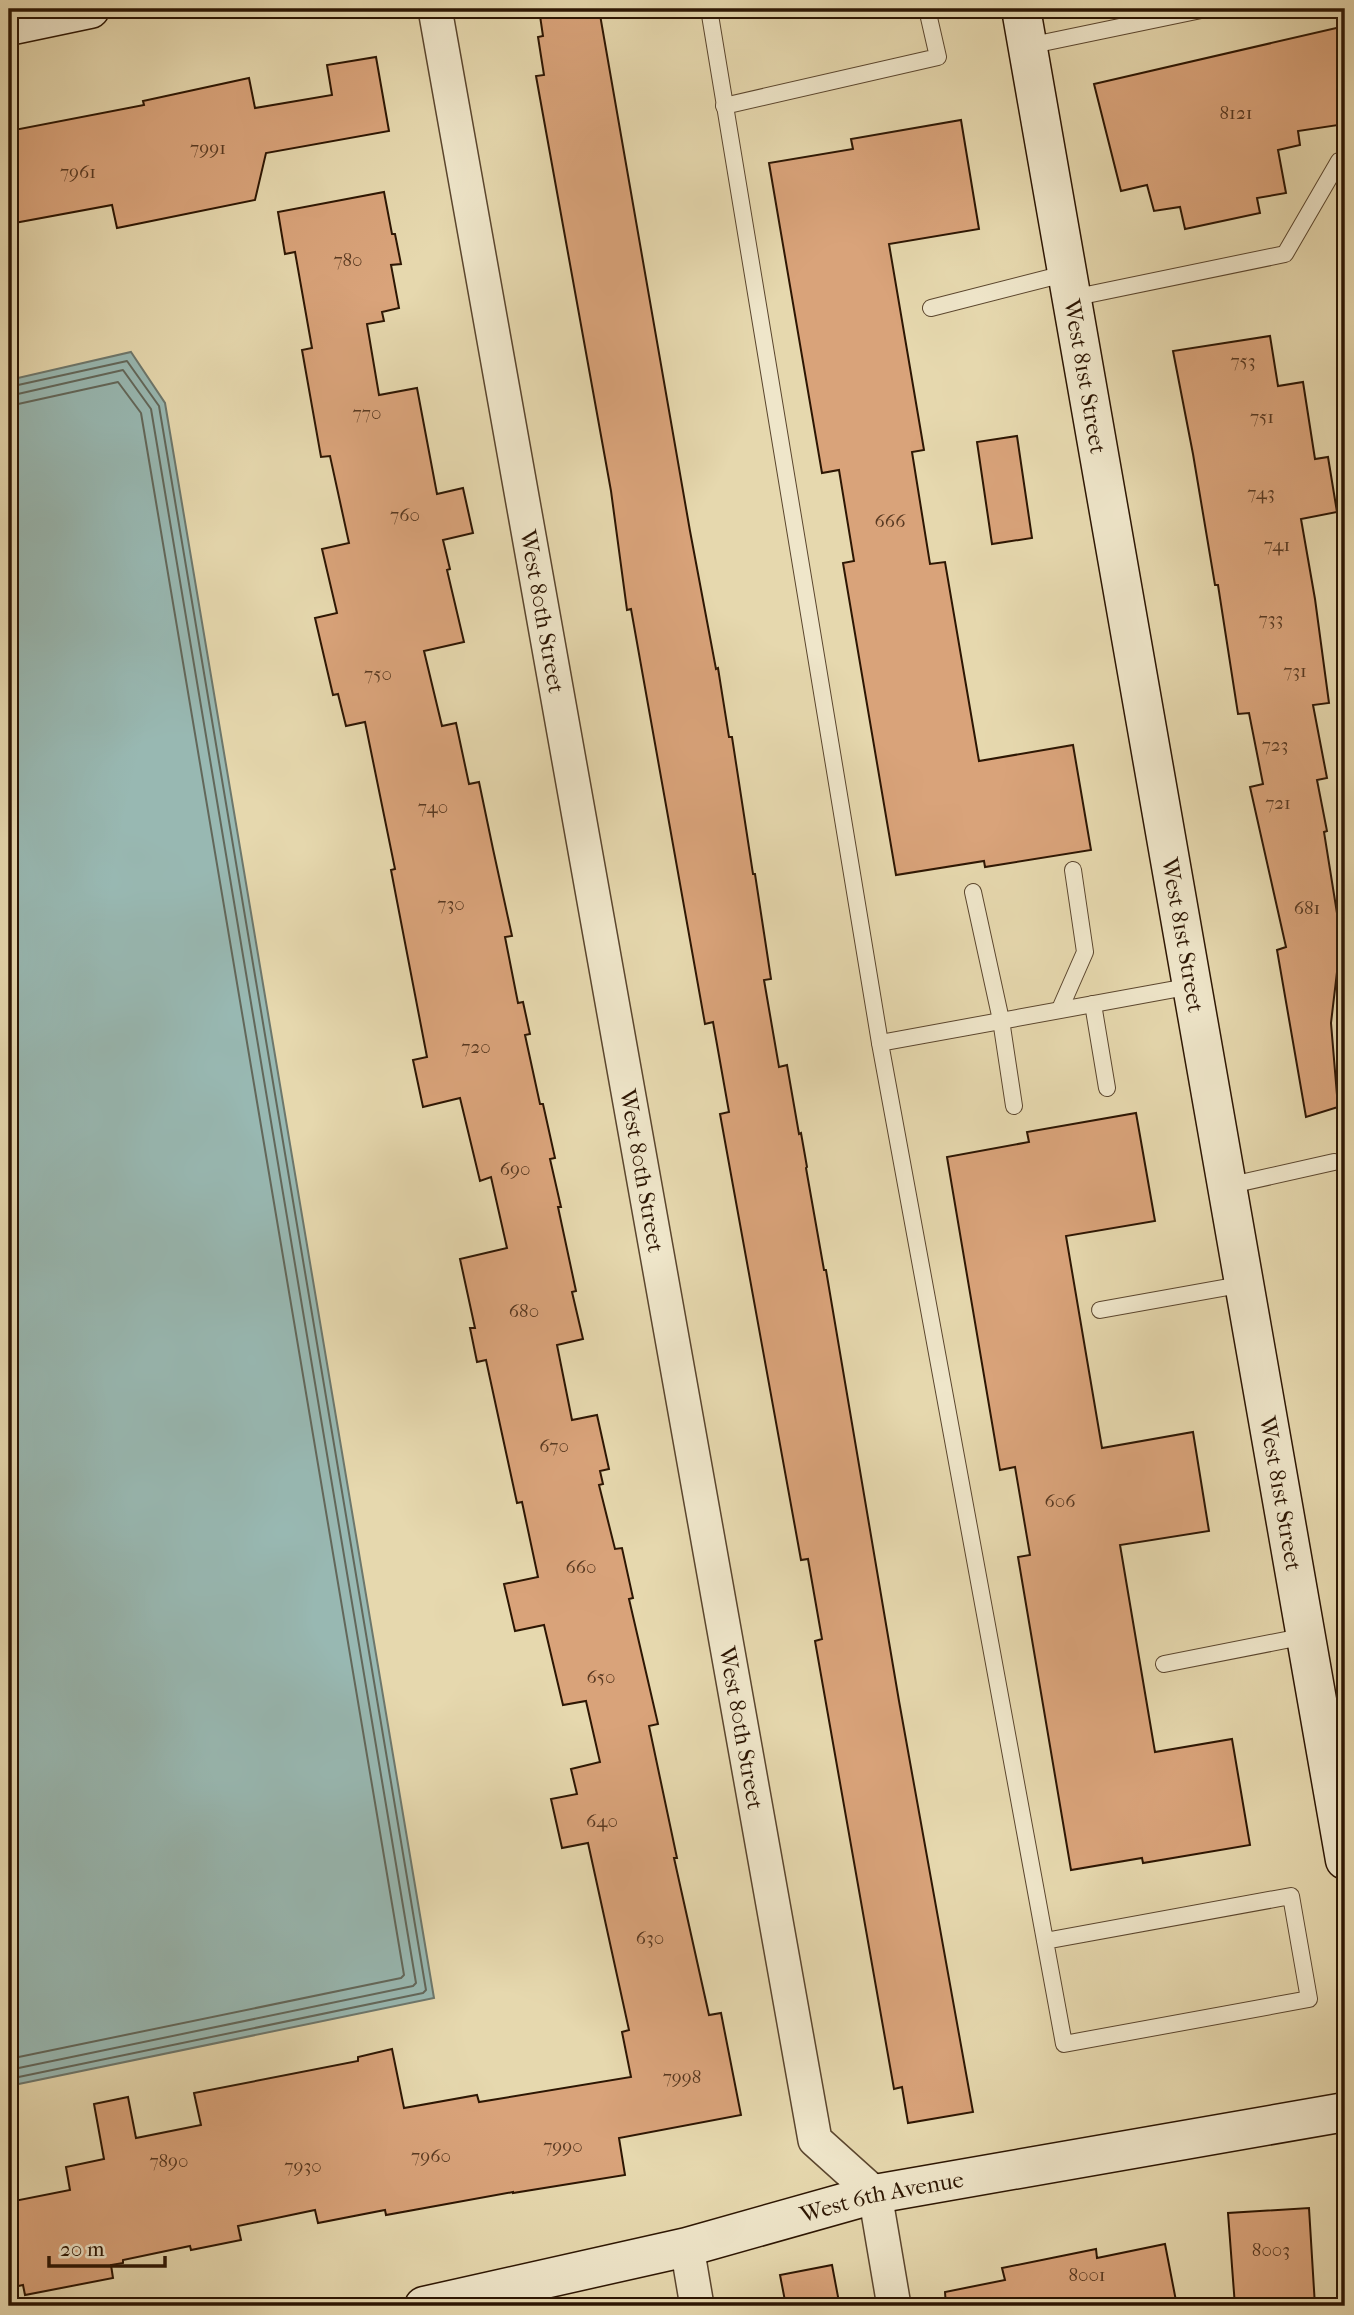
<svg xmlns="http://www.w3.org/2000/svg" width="1354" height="2315" viewBox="0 0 1354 2315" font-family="'IM FELL French Canon',serif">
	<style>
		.water { fill: #98b8b2; stroke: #6d776c; stroke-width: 2 }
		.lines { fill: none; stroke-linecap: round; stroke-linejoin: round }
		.shore { stroke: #62675a; stroke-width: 2 }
		.building { fill: #d9a37a; stroke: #2d1603; stroke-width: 2 }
		.lane-casing { stroke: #5b462e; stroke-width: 18 }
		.street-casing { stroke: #5b462e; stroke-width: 36 }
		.secondary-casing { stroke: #2d1603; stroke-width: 41 }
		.lane { stroke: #efe6ca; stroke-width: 16 }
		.street { stroke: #efe6ca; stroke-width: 33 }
		.secondary { stroke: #efe6ca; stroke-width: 38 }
		.labels { text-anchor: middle; stroke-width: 7; stroke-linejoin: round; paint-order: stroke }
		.number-label { font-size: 19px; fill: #583921 }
		.street-label { font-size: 23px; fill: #2d1603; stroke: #efe6ca }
	</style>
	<rect width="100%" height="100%" fill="#e6d8ae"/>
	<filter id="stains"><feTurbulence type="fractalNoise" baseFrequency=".00286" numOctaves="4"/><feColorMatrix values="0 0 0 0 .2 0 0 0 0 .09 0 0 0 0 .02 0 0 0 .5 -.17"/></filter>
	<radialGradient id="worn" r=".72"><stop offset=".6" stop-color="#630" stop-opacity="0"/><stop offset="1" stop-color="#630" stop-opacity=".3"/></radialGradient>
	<path class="water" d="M131,352l34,51 269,1595 -425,88v-1706z"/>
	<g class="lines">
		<g class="shore">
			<path d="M9,387l118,-26 32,45 267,1584 -3,3 -414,86"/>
			<path d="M9,396l114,-26 28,39 265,1574 -3,3 -404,84"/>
			<path d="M9,406l109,-24 23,31 263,1562 -3,3 -392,81"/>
		</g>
	</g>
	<g class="building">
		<path d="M539,9h60l91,522 26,138 2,-1 11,69h3l21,137h2l16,105 -7,1 15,87 8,-2 12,69 2,-1 6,34 -1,1 18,102h2l73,431 74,411 -65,11 -6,-36 -8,2 -79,-448 7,-2 -14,-80 -7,1 -81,-446 9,-2 -16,-90 -8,2 -74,-415 -4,1 -16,-119 -75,-415 8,-1 -6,-38 5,-1z"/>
		<path d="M1345,26v98l-47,7 2,14 -22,5 8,43 -29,5 3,15 -75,16 -5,-22 -26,4 -7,-26 -26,6 -27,-107z"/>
		<path d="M376,57l13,74 -123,22 -11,47 -138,28 -5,-23 -103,19v-93l135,-26 -1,-4 106,-23 6,30 77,-13 -5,-30z"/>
		<path d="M961,120l18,109 -90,15 35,206 -12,2 18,112 15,-2 34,199 94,-16 18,105 -106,17 -1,-6 -88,14 -53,-312 11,-2 -15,-91 -17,3 -53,-310 84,-14 -2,-10z"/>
		<path d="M384,192l8,42h3l6,30 -10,1 8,43 -17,4 2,9 -17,3 12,71 38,-7 20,106 26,-6 10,45 -30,7 7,29 -3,1 17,72 -40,9 18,75 14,-3 13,61 10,-2 14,67 19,87 -7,1 13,66 5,-1 7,32 -5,1 15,69h3l12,54 -5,1 11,48h-3l18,84 -4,1 11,47 -26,6 15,75 25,-5 12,54 -9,2 3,13 -4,1 16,64 7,-1 11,50 -4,1 29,125 -9,2 28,132h-3l35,157 12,-2 20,102 -122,23 6,37 -112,18v-1l-127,23 -1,-5 -67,13 -3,-13 -77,16 3,14 -50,10 -1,-4 -67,14v3l-12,2 2,13 -88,17 -2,-10 -14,3v-86l61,-12 -4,-23 38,-8 -10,-55 34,-7 8,41 65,-13 -7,-32 164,-32v-4l34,-8 12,59 73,-13 2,7 152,-25 -9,-45 7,-2 -41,-187 -26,5 -11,-49 26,-5 -6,-25 29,-7 -14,-61 -23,4 -19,-80 -29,6 -11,-47 34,-7 -16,-75 -5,1 -31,-143 -9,2 -7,-34h5l-15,-69 47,-11 -16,-71 -11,4 -20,-83 -37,9 -10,-47 14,-3 -36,-187 4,-1 -30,-147 -19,4 -8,-32 -5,1 -18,-77 22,-5 -15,-64 27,-6 -19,-87 -9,1 -19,-107 10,-2 -17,-96 -10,2 -7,-42z"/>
		<path d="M1270,336l8,50 25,-4 12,77 13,-2 9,55 -36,7 14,80 14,104 -16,2 14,73 -10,2 10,51 -3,1 17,106 -10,85 7,84 -32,10 -29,-167 9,-3 -36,-160 13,-3 -14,-71 -11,1 -20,-129h-3l-22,-131 -20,-103z"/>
		<path d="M1017,436l15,102 -40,6 -15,-102z"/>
		<path d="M1136,1113l19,108 -89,15 36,212 91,-16 16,99 -89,14 35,207 77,-13 18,106 -107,18 -1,-5 -71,12 -53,-313 12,-2 -15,-88 -15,3 -53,-313 82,-15 -2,-10z"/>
		<path d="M1309,2208l6,98h-80l-7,-93z"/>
		<path d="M1165,2244l12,62h-231l-1,-14 60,-12 -3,-12 94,-19 1,9z"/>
		<path d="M832,2265l7,37 -5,1 1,3h-49l-6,-31z"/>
	</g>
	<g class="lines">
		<defs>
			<g id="lane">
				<path d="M709,9l171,1034"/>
				<path d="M1028,46l178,-37"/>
				<path d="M724,106l214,-49 -11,-48"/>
				<path d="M1072,298l213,-44 54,-93"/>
				<path d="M931,308l137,-35"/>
				<path d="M973,892l28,128 13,86"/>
				<path d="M1093,1004l14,84"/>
				<path d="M1060,1009l25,-57 -12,-82"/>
				<path d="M1227,1186l107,-24"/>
				<path d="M1100,1310l145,-26"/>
				<path d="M1164,1664l142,-28"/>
				<path d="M1045,1941l246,-45 18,103 -245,45 -184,-1001 312,-57"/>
			</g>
			<g id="street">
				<path id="s1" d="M435,9l380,2131 60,54 19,112"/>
				<path d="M687,2247l10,59"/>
			</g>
			<g id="secondary">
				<path id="s2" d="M1021,9l324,1851"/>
				<path d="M9,26l81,-17"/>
				<path id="s3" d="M424,2306l263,-59 188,-53 470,-82"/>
			</g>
		</defs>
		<use href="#lane" class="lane-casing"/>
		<use href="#street" class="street-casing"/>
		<use href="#secondary" class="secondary-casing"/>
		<use href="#lane" class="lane"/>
		<use href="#street" class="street"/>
		<use href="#secondary" class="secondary"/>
	</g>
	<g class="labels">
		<g class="number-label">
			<text x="1236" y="119">8121</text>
			<text x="208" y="154">7991</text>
			<text x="78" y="178">7961</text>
			<text x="348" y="266">780</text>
			<text x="1243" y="367">753</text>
			<text x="367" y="419">770</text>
			<text x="1262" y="423">751</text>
			<text x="1261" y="499">743</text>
			<text x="405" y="521">760</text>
			<text x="890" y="527">666</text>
			<text x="1277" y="551">741</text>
			<text x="1271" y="625">733</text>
			<text x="1295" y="677">731</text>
			<text x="378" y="680">750</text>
			<text x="1275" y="751">723</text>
			<text x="1278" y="809">721</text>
			<text x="433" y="813">740</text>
			<text x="451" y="910">730</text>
			<text x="1307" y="914">681</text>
			<text x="476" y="1053">720</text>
			<text x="515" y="1175">690</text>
			<text x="524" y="1317">680</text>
			<text x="554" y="1452">670</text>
			<text x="1060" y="1507">606</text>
			<text x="581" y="1573">660</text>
			<text x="601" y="1683">650</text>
			<text x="602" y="1827">640</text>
			<text x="650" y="1944">630</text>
			<text x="682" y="2083">7998</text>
			<text x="563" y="2152">7990</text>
			<text x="431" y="2162">7960</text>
			<text x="169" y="2167">7890</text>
			<text x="303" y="2172">7930</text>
			<text x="1271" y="2256">8003</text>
			<text x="1087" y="2281">8001</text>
		</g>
		<g class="street-label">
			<text dy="8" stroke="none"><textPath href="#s2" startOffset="373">West 81st Street</textPath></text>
			<text dy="8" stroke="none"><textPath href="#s1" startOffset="612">West 80th Street</textPath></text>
			<text dy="8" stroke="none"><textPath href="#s2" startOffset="940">West 81st Street</textPath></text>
			<text dy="8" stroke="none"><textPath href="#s1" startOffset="1180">West 80th Street</textPath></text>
			<text dy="8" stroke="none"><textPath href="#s2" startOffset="1507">West 81st Street</textPath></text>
			<text dy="8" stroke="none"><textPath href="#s1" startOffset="1746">West 80th Street</textPath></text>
			<text dy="8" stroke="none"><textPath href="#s3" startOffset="471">West 6th Avenue</textPath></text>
		</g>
	</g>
	<rect width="1354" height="2315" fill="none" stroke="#e6d8ae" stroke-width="35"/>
	<rect x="10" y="10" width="1333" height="2294" fill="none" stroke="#2d1603" stroke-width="3.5"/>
	<rect x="18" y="18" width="1319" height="2280" fill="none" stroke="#2d1603" stroke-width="2"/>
	<path d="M49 2256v10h116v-10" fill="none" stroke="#2d1603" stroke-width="3.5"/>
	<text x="60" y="2256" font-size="21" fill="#2d1603" stroke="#efe6ca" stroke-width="5" paint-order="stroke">20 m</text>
	<rect width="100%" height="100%" filter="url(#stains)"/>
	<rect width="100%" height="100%" fill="url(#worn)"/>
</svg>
